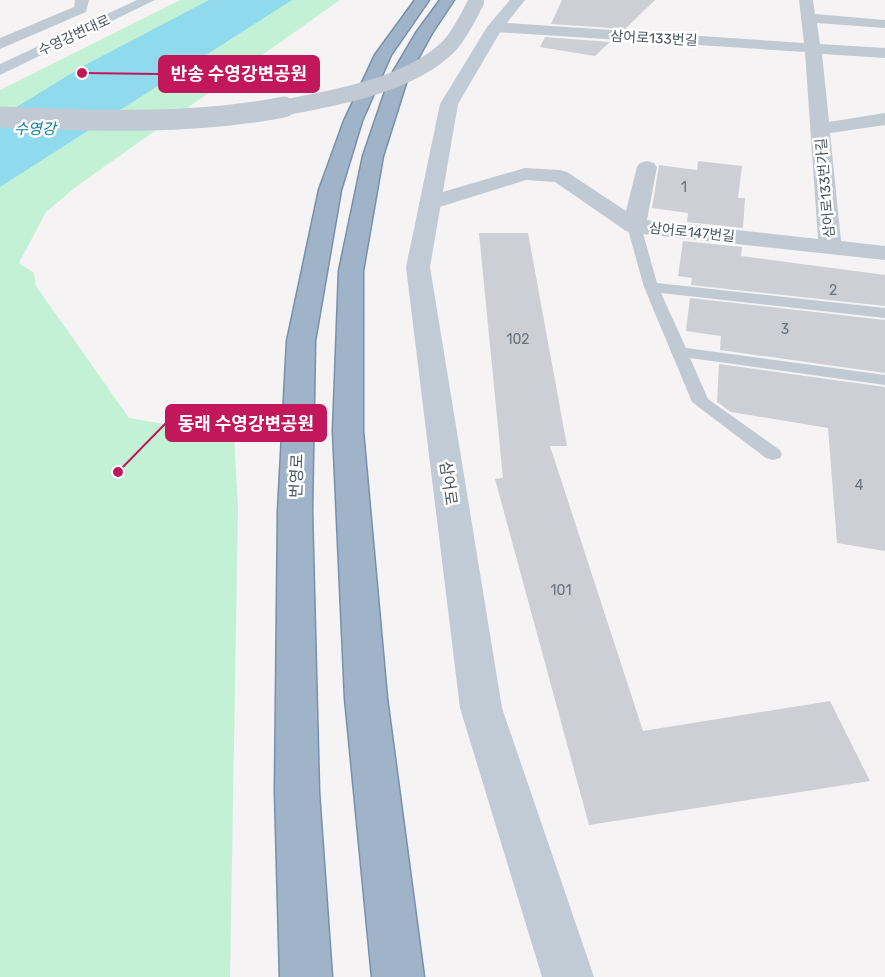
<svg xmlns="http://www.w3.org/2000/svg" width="885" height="977" viewBox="0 0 885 977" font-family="Rubik,'Noto Sans KR',sans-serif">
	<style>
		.green { fill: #c3f1d5 }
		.water { fill: #90daee }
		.building { fill: #cdcfd5 }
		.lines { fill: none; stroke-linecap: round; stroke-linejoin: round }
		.trunk-casing { stroke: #7690ad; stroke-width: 3 }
		.service { fill: #c1cad2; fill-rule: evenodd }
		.minor { fill: #c1cad2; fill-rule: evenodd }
		.secondary { fill: #c1cbd6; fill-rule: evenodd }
		.trunk { fill: #9fb4c9; fill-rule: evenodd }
		.tertiary-bridge-far1 { stroke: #c1cad2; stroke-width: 16 }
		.tertiary-bridge { stroke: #c1cad2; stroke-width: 21 }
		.labels { text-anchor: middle; stroke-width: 5; stroke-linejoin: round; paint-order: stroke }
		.far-street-label { font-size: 14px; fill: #4a5661; stroke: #fff }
		.number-label { font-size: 14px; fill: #6b747e }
		.far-water-label { font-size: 15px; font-style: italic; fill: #0c7c9b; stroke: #fff }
		.street-label { font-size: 16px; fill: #4a5661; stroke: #fff }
		.leader { fill: none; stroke: #c2185b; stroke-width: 2 }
		.callout-dot { fill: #c2185b; stroke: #fff; stroke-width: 2 }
		.callout { fill: #c2185b; stroke: #c2185b; stroke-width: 2 }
		.callout-label { font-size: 18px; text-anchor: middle; font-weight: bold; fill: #fff }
	</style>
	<rect width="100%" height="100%" fill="#f5f3f3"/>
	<path class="green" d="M180,0h160l-263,186 -31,26 -27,51 15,10 2,13 93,132 105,18 4,71 -8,470h-230v-887z"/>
	<path class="water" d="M209,0h83l-292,187v-70l87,-53z"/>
	<g class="building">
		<path d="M562,0h93l-30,29 -74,-5z"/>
		<path d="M545,37l65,5 -15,14 -55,-9z"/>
		<path d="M698,161l44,5 -4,32h7l-2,30 -56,-6 1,-9 -36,-5 7,-43 38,5z"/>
		<path d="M479,233h49l39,213h-17l93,285 187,-30 40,80 -281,44 -94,-346 8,-1z"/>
		<path d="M683,241l59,6 -1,9 144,19v31l-194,-21 1,-7 -14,-2z"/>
		<path d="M690,298l195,22v53l-165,-23 1,-14 -35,-5z"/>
		<path d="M719,364l166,23v164l-48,-8 -9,-115 -97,-16 -14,-10z"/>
	</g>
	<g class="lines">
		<defs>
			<g id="trunk">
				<path d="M415,0h14l-38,55 -29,66 -21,69 -26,151 -3,170 7,281 13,185h-52l-5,-185 3,-281 9,-170 32,-151 25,-69 31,-66z"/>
				<path d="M440,0h14l-22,33 -24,44 -25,79 -20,115v160l24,267 37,279h-52l-27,-279 -12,-267 6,-160 24,-115 27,-79 26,-44z"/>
			</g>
		</defs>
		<use href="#trunk" class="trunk-casing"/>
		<path class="service" d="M634,222l7,4 16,57 228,25v10l-224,-25 25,55 199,27v10l-195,-27 18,41 72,51 2,4 -2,4 -7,2 -7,-2 -74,-56 -48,-115 -17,-61z"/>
		<g class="minor">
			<path d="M75,0h14l-3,12 -86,37v-11l74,-31z"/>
			<path d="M799,0h14l2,14 70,6v8l-68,-5 3,21 65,4v10l-63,-4 7,68 56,-9v12l-55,8 11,108 44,5v14l-251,-27 -8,-2 -71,-49 -29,-2 -96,30 -8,-2 -3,-5 3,-5 103,-30 35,2 7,2 59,39 11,-44 3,-4 7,-2 7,2 3,4 -10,53 171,19 -13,-187 -310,-20 -8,-5 8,-5 309,21z"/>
		</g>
		<g class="secondary">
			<path d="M137,0h18l-155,75v-11z"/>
			<path d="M510,0h15l-23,29 -44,75 -28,163 72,441 92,269h-52l-82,-269 -54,-441 34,-163 47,-77z"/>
		</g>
		<use href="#trunk" class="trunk"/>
		<path class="tertiary-bridge-far1" d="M276,109c54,-10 134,-23 173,-63 12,-13 19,-29 27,-44"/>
		<path class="tertiary-bridge" d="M0,117c95,4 191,8 284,-10"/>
	</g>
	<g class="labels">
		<g class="far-street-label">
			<text transform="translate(74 35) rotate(-25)" y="5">수영강변대로</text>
			<text transform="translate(654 38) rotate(3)" y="5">삼어로133번길</text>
			<text transform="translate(825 188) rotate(-95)" y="5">삼어로133번가길</text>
			<text transform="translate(692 232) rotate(6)" y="5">삼어로147번길</text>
		</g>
		<g class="number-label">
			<text x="684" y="192">1</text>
			<text x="833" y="295">2</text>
			<text x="785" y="334">3</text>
			<text x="518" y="344">102</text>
			<text x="859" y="490">4</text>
			<text x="561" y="595">101</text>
		</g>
		<g class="far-water-label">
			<text x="35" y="134">수영강</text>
		</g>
		<g class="street-label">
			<text transform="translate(296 476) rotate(-88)" y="6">번영로</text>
			<text transform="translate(449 483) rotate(82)" y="6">삼어로</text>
		</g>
	</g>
	<path class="leader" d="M82 73L159 74M118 472L166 423"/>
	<g class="callout-dot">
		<circle cx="82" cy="73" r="6"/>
		<circle cx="118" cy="472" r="6"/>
	</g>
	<g class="callout">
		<rect x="159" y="56" width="160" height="36" rx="6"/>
		<rect x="166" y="405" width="160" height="36" rx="6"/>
	</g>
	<g class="callout-label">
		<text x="239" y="80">반송 수영강변공원</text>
		<text x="246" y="430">동래 수영강변공원</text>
	</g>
</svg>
